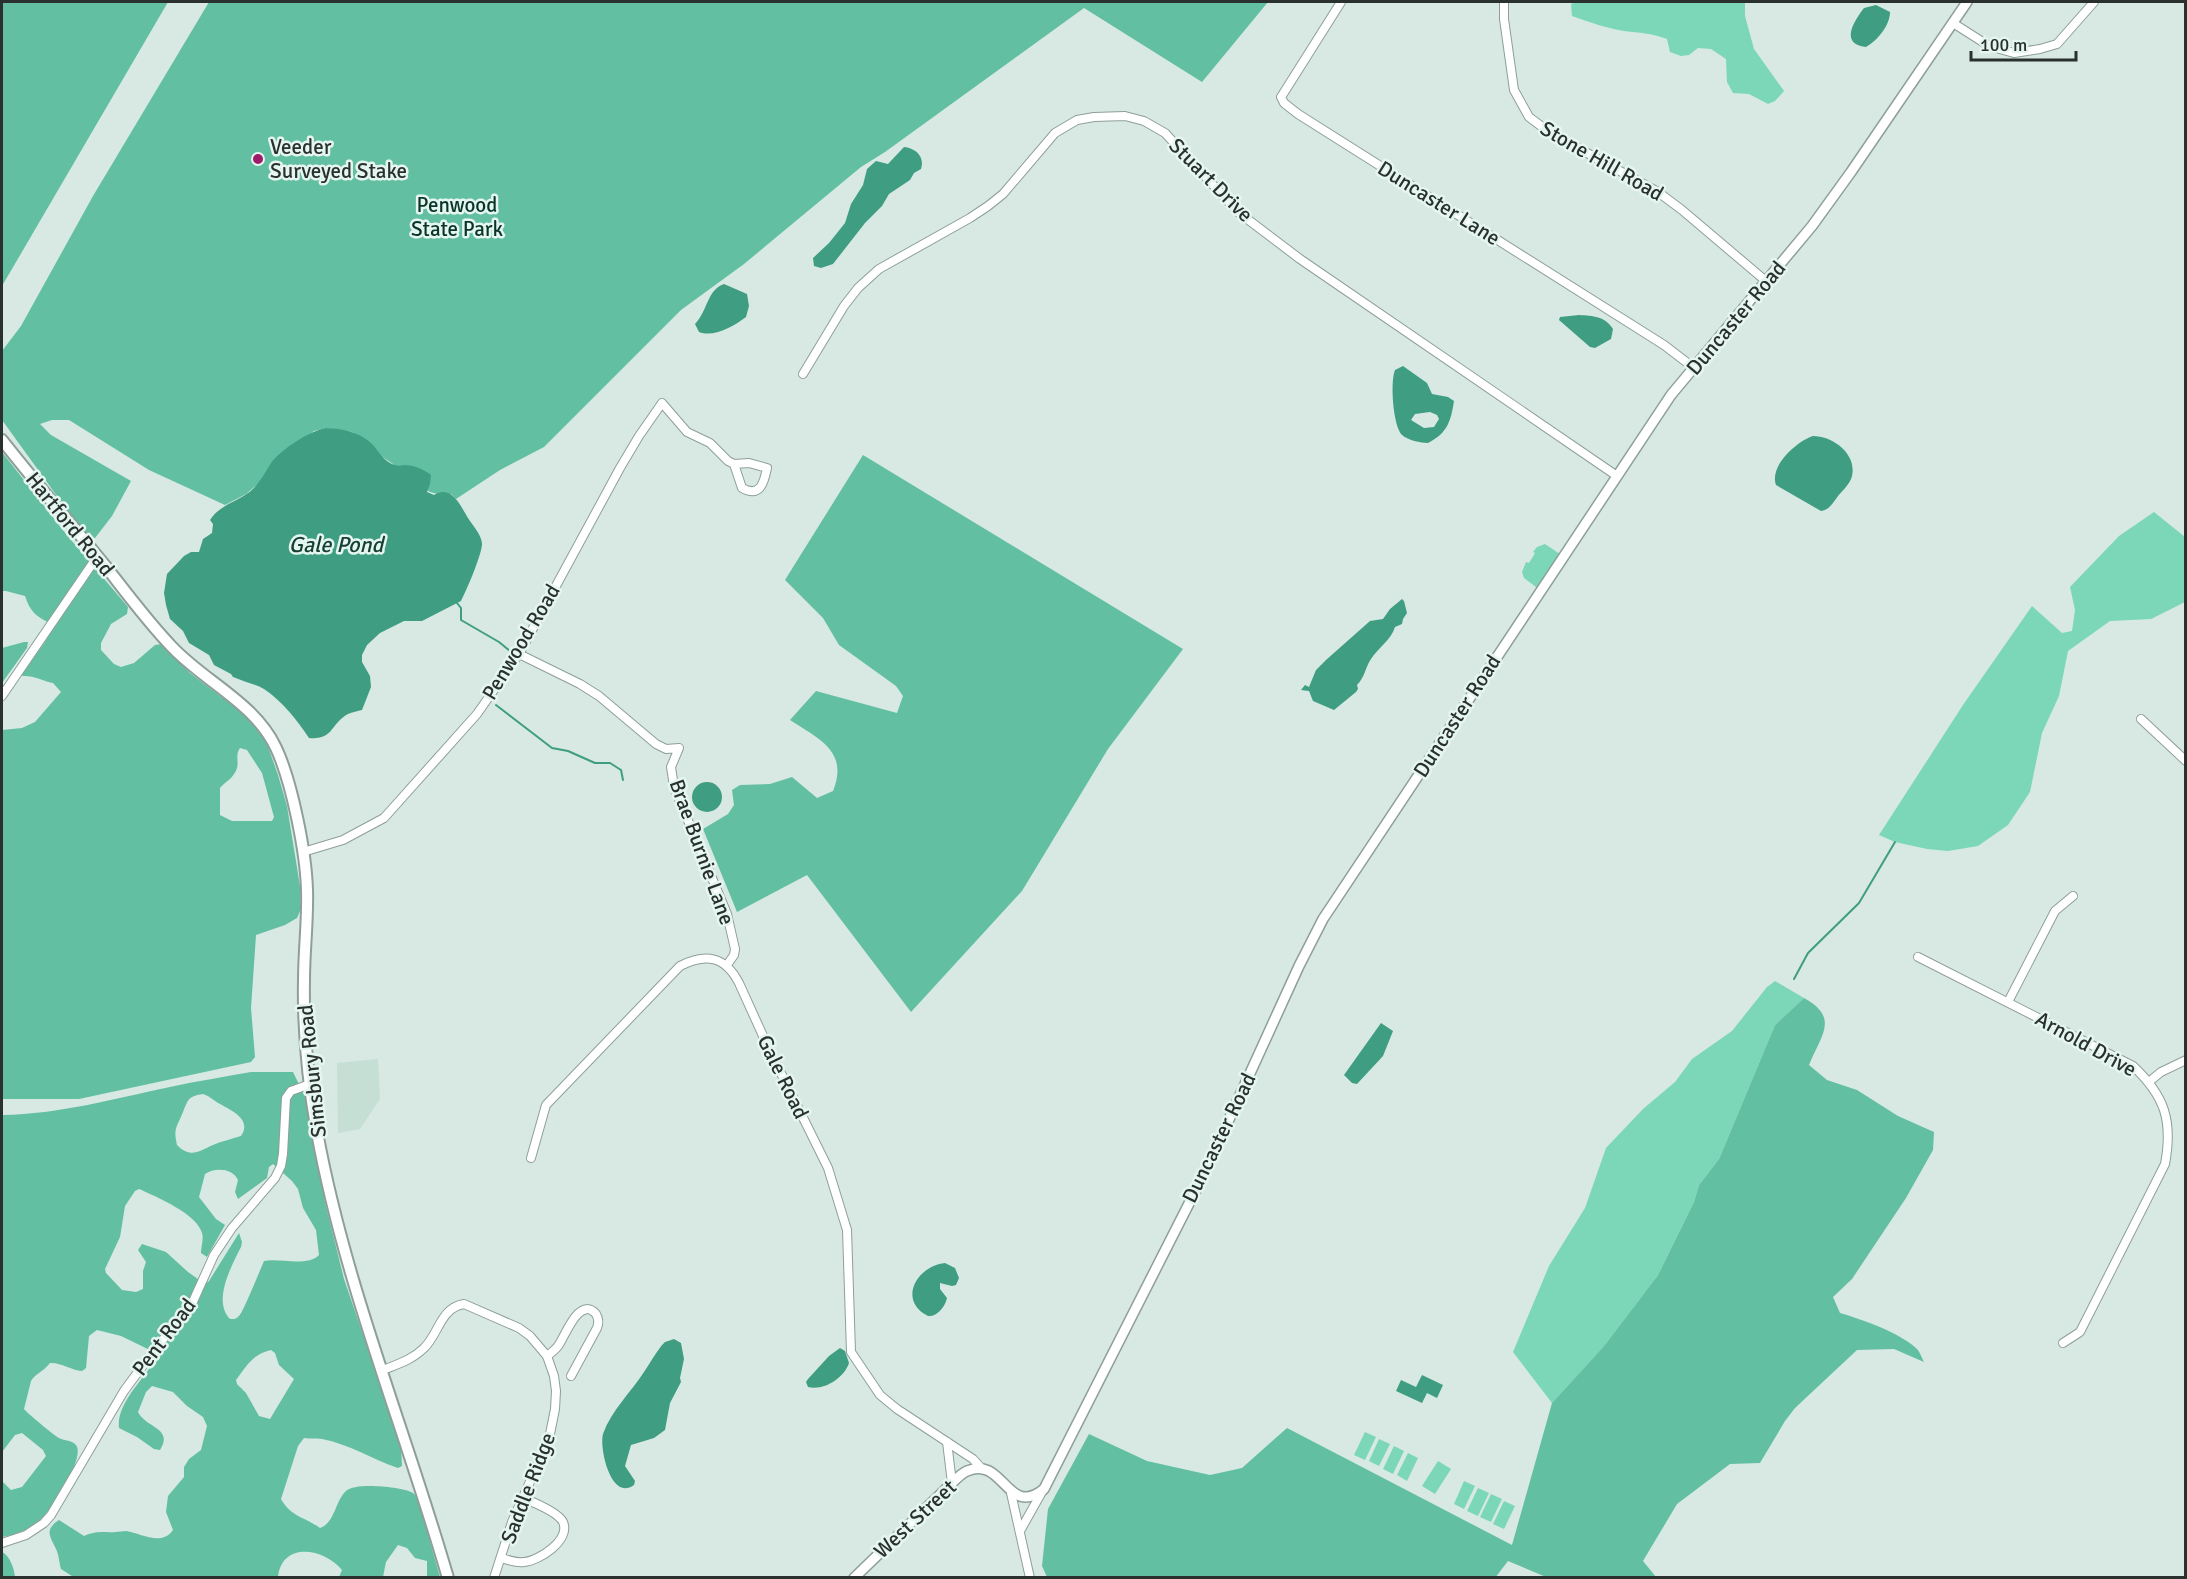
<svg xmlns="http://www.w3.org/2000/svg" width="2187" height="1579" viewBox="0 0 2187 1579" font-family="Signika,sans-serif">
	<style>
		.built { fill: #c5dfd5 }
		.green { fill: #7bd7b8 }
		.forest { fill: #63bfa1; fill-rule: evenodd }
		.water { fill: #3f9d81; fill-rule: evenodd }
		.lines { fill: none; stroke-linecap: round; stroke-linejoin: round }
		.stream { stroke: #3f9d81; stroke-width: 2 }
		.minor-casing { stroke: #8e9f99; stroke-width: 10 }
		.tertiary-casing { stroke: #8e9f99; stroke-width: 12 }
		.secondary-casing { stroke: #8e9f99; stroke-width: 14 }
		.minor { stroke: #fff; stroke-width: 8 }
		.tertiary { stroke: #fff; stroke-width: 9 }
		.secondary { stroke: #fff; stroke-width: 10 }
		.poi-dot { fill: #9f1b6a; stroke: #e4f6ef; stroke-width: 2 }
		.labels { text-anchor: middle; stroke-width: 5; stroke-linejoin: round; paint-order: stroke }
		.poi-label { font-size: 21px; fill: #29302d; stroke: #e4f6ef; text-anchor: start }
		.street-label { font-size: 21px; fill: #29302d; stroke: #e4f6ef }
		.park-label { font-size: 21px; fill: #093529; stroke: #e4f6ef }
		.water-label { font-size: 22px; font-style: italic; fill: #174034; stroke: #e4f6ef }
	</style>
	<rect width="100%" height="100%" fill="#d7e9e2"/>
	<path class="built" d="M378,1059l2,40 -20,30 -22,4 -1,-70z"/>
	<g class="green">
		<path d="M1576,2h169v14l9,33 30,42 -9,10 -7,3 -19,-10 -16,-1 -6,-11 -1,-23 -15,-10 -13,-1 -9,7 -8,1 -11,-4 -3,-13c-17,-6 -26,-6 -43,-8 -18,-3 -35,-9 -52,-15l-1,-12z"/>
		<path d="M2154,512l31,25v65l-34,17 -41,2 -42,30 -9,45 -17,37 -12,59 -22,33 -30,21 -30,5 -21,-2 -32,-7 -16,-7 84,-130 69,-99 30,27 10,-2 3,-21 -5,-23 49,-51z"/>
		<path d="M1545,544l15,10 -20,32 -4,1 -12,-9 -2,-6 4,-10 3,1 6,-10 -2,-1 4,-5z"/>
		<path d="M1775,981l29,17 -29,27 -56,134 -20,26 -5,17 -36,73 -54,71 -52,57 -39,-51 36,-86 36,-58 21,-60 37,-39 32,-27 17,-23 40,-28 35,-44z"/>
		<path d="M1365,1432l11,5 -11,23 -11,-5z"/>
		<path d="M1379,1439l11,5 -11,22 -10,-5z"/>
		<path d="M1394,1446l10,5 -11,23 -10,-5z"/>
		<path d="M1408,1453l10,5 -11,23 -10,-6z"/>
		<path d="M1438,1461l13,8 -16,25 -13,-8z"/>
		<path d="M1464,1481l11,5 -11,23 -10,-5z"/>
		<path d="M1478,1488l11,5 -11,23 -11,-5z"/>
		<path d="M1491,1494l11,5 -11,23 -11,-5z"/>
		<path d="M1504,1501l11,5 -11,23 -11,-5z"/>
	</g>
	<g class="forest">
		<path d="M2,2h166l-166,284z"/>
		<path d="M209,2h1059l-66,80 -118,-74 -199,144 -24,15 -117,97 -63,46 -137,137 -44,23 -44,29 -5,-5c-29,2 -29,-9 -45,-29l-10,1 -18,-12 -3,-6 -23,-16 -26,-4 -12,3 -41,30 -14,22 -13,11 -21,11 -76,-35 -80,-50h-17l-12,4 11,11 80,46 -19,35 -17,22 -7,1 -86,-119v-69l19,-25 72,-130z"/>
		<path d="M2,452l64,82 62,73 -1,7 -16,10 -10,19v7l13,14 7,3 13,-4 21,-18 7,-1 28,29 63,48 12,17 13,37 9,31 13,80v25l-3,7 -12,7 -29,10 -5,73 4,49 -4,5 -172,37h-77v-369l20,-2 13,-6 26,-30 -8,-9c-10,-2 -20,-8 -31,-7 4,-19 31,-32 28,-53 -14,-6 -20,-12 -25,-27l-19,-5h-4zM240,748l7,2 15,23 12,44 -2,4h-40l-12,-6v-27c6,-7 14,-10 17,-20 2,-7 -2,-13 3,-20z"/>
		<path d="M863,455l320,194 -75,100 -86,142 -111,121 -104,-137 -70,37 -34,-83 25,-15 6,-9 -2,-15 8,-5 30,-1 22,-7 25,21 16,-7c16,-40 -14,-52 -43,-71l26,-29 81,22 6,-17 -7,-10 -57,-41 -16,-27 -38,-38z"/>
		<path d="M24,642h4l-1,6 -25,35v-35z"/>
		<path d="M1804,998c36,20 17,37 5,67l18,15 30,10 41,26 36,16 -1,18 -27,48 -54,81 -19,18 7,16c23,7 59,19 77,36 3,3 5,9 7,13l-30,-13 -37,1 -62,58 -10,13 -25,42 -30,1 -53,40 -34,57 13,16h-110l-38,-16 -13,17 -448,-1 -5,-11 6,-57 41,-75 58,27 63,14 32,-7 45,-40 225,117 40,-142 52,-57 54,-71 36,-73 5,-17 20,-26 56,-134z"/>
		<path d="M251,1072h42l14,29 18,101 19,77 57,167 1,20 -4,2c-26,-9 -49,-24 -76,-29 -6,-1 -12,0 -18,-1l-6,8 -17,53c10,18 24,18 39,29 15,-5 15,-27 26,-37 9,-9 54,-4 65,1 3,1 5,4 7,7l22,78h-13v-16l-12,-3 -8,-10 -9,-3 -12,17 -3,15h-44l3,-7c-18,-22 -60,-29 -64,7l-203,1 -14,-9c-2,-7 -2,-14 -5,-20 -6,-13 -12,-19 3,-29l25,16c15,-6 18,-3 32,-4 3,0 6,-1 10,-1 15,2 35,16 47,-1l-7,-18 2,-16 16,-19v-10l5,-8 12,-9 6,-24 -4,-9 -16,-11 -14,-14 -21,-6 -6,6 -8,20c8,16 36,16 22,38l-6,-1 -17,-12 -18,-9c-3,-26 28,-51 38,-72l-3,-4 -33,-16 -24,-6 -8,6 -3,32 -4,3c-11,-1 -22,-9 -32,-8 -7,9 -15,11 -19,18l-7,28c3,4 31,27 35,29 6,3 13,2 17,7 10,13 -26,67 -37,76 -11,9 -23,14 -37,16v-56l9,9 11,-3 24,-31 -3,-6 -21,-17 -7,2 -13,17v-337c58,-1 111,-16 168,-28 27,-6 54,-10 81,-15zM203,1094c7,2 11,7 17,10 13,7 32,16 21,32 -9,3 -19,5 -28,9 -14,6 -22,14 -36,0 -4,-17 0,-18 6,-33 5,-12 5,-16 20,-18zM273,1164l19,17 6,8 5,19 13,22 3,25c-11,12 -40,3 -55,6 -4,9 -21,52 -25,55 -4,4 -5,3 -9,3 -18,-18 2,-54 11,-72l1,-5 -3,-9 -30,48 -4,3 -17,-12 -22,-20 -24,-8 -4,6 8,12 -3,9v18l-7,3 -14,-2 -16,-17 -1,-4 15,-32 5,-31 10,-15 4,-2c18,8 58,25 63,44 2,6 -1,13 -1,20l6,4 18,-32 -9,-6 -17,-22 6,-23c10,-7 28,-6 33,6l-3,12 3,7 29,-21 2,-11zM271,1350l4,3 4,12 15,14 -24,40 -11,-3 -13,-23 -9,-9 -1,-4c11,-15 17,-26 35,-30z"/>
		<path d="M2,1552c8,4 12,16 13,25h-13z"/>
	</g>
	<g class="water">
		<path d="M1876,5l14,7c0,13 -12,28 -24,35 -27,-3 -12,-26 -2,-39z"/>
		<path d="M904,147c12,1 21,10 17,22l-7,4 -4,7 -21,14 -7,12 -17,17 -32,41 -12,4 -7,-2 -1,-8 16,-15 16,-20 6,-19 12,-19 4,-16 9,-8 12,3z"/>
		<path d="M724,284l23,10 2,12 -3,11c-12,9 -32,21 -47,15l-4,-8c13,-14 12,-34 29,-40z"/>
		<path d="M1579,315c14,1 26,1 34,14l-2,10 -16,9 -5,-1 -31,-27 1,-3z"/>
		<path d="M1403,366l24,17 5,11 16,3 6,4c-3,19 -6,32 -26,42 -7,0 -21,-3 -26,-8 -9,-9 -12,-53 -7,-65zM1430,412l7,3 2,4 -5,8 -10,1 -13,-8 4,-6z"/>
		<path d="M326,428c18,1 35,4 48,18 6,8 11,16 21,19 3,1 6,0 9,0 10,0 19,4 27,10l-1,9 -3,8 7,3c18,-11 27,12 34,23 5,8 13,16 14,25 1,9 -16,49 -21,58l-39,20h-18l-24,12 -13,12 -5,10v7l8,14 1,11 -9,23c-4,1 -10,2 -14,4 -18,10 -14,26 -39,24 -12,-18 -27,-37 -45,-49 -9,-5 -22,-8 -31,-12l-2,-3 -17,-9 -5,-10 -20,-12 -6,-12 -13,-12 -4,-14 -2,-12 3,-19 17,-18 7,-4h8l4,-13 9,-6 1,-9 -3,-4c10,-15 24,-17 38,-27 11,-8 16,-19 23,-30 11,-14 38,-32 55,-35z"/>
		<path d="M1813,436c20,0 44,18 39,40 -2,8 -9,14 -14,20 -5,7 -9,14 -17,15l-45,-26c-7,-19 21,-44 37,-49z"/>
		<path d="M1402,599l2,2 3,12 -4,6 -1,5 -7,3c-4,13 -17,21 -24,32 -6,9 -6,18 -14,26l1,4 -2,3 -22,18 -21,-9 -4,-10 -8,-1 4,-5 4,2 7,-17 10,-10 44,-39 13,-2 7,-10z"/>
		<circle cx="707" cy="797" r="15"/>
		<path d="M1381,1023l12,8 -10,25 -26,28 -5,-1 -8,-8z"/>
		<path d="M945,1263l10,5 4,10 -3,7 -4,1 -12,-3v6l7,9c-2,9 -10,19 -19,18 -31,-16 -11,-50 17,-53z"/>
		<path d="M674,1339l7,4 3,16 -4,19 1,4 -11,21 -5,27 -11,8 -23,7 -6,21 10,15 -1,4c-23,17 -35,-37 -31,-51 8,-23 28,-42 41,-62 6,-9 11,-18 18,-27l3,-3z"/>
		<path d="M840,1348l5,3 4,12c-5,15 -25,28 -41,24l-2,-5 2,-3 21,-23z"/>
		<path d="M1422,1375l21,10 -6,13 -10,-5 -5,10 -26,-12 5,-11 15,7z"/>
	</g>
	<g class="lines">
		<g class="stream">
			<path d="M457,603l4,5v12l38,22 11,9"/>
			<path d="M496,705l56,43 16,3 27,12h15l11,7 2,10"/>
			<path d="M1794,979l14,-26 51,-50 36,-61"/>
		</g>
		<defs>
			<g id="minor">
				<path d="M1341,2l-58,92 -2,3 3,6 14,11 366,231 30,23"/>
				<path d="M1504,2v17l10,71 15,27 20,15 109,60 24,18 85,72"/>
				<path d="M1953,23l36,23 25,7 26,-4 17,-5 37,-42"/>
				<path d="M803,374l41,-68 14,-18 21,-19 91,-51 18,-12 15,-12 52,-61 22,-13 17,-3 31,-1 19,5 21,12 73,79 62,47 317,217"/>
				<path d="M519,654l61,30 19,12 57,48 10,5 13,-1 -8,19 3,20 53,127 8,35 -1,6 -7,10"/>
				<path d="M2,696l95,-139"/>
				<path d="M2141,719l45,42"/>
				<path d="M303,852l40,-12 41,-22 93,-104 42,-60 101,-186 19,-32 23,-33 25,29 23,11 18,18 6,3 15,-1 18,5c-3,15 -7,30 -25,20l-8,-24"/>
				<path d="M1918,957l215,109c32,30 40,55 32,98l-85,168 -17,11"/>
				<path d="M2008,1002l47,-91 18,-15"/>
				<path d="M2150,1081l11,-9 25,-12"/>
				<path d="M531,1158l15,-53 134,-139c26,-13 45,-10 59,17l29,64 60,121 19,62 4,122 29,43 17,14 76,50 9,10"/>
				<path d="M547,1356c4,-3 8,-6 11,-10 7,-9 21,-51 38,-32 3,5 3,9 1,14l-26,48"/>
				<path d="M383,1370c15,-6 29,-10 41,-22 15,-14 16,-40 40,-44l55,24 11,8 17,20 7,20 2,15 -1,18 -6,30 -37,83 -18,56"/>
				<path d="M947,1442l5,41"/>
				<path d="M1011,1493l19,85"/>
				<path d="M1020,1531l23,-41"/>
				<path d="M2,1543l24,-8 18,-12 7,-8 73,-124 31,-42 36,-43 23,-51 18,-27 43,-50 6,-12 2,-12 3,-56 5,-7 19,-7"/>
				<path d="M501,1558c7,2 15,5 23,4 15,-1 47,-22 39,-40 -5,-10 -30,-20 -40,-24"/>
			</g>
			<path id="tertiary" d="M854,1578l98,-95c4,-4 10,-10 15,-12 37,-16 40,48 77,18l161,-317 94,-206 24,-47 348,-524 141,-169 39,-54 116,-170"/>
			<path id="secondary" d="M2,440c34,43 70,85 105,128 21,27 41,54 65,79 33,35 83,56 104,101 16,34 30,105 31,142 1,30 -3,60 -3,90 -1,50 4,102 13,152 28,153 88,297 131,446"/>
		</defs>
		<use href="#minor" class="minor-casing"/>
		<use href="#tertiary" class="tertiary-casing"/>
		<use href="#secondary" class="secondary-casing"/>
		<use href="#minor" class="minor"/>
		<use href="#tertiary" class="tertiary"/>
		<use href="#secondary" class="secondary"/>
	</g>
	<circle class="poi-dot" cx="258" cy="159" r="6"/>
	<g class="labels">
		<g class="poi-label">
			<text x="270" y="154">Veeder<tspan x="270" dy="24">Surveyed Stake</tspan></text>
		</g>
		<g class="street-label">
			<text transform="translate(1602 161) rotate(30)" y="7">Stone Hill Road</text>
			<text transform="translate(1211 180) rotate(45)" y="7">Stuart Drive</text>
			<text transform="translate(1439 203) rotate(32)" y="7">Duncaster Lane</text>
			<text transform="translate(1736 318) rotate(-50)" y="7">Duncaster Road</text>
			<text transform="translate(70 524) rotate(51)" y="7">Hartford Road</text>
			<text transform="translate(521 642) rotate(-59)" y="7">Penwood Road</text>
			<text transform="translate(1457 716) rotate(-57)" y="7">Duncaster Road</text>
			<text transform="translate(702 852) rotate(70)" y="7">Brae Burnie Lane</text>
			<text transform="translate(2086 1044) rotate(29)" y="7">Arnold Drive</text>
			<text transform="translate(312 1071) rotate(-96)" y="7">Simsbury Road</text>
			<text transform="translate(783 1077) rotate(64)" y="7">Gale Road</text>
			<text transform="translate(1219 1138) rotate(-64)" y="7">Duncaster Road</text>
			<text transform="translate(164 1337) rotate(-53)" y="7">Pent Road</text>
			<text transform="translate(528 1488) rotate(-69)" y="7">Saddle Ridge</text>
			<text transform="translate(915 1519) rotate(-43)" y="7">West Street</text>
		</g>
		<g class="park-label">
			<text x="457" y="212">Penwood<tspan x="457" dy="24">State Park</tspan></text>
		</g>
		<g class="water-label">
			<text x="336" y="552">Gale Pond</text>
		</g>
	</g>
	<rect width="2187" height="1579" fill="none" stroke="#29302d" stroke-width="6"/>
	<path d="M1971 51v9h105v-9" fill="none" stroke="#29302d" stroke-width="3"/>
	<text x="1980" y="51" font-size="18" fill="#29302d" stroke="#e4f6ef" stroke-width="4.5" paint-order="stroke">100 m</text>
</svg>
